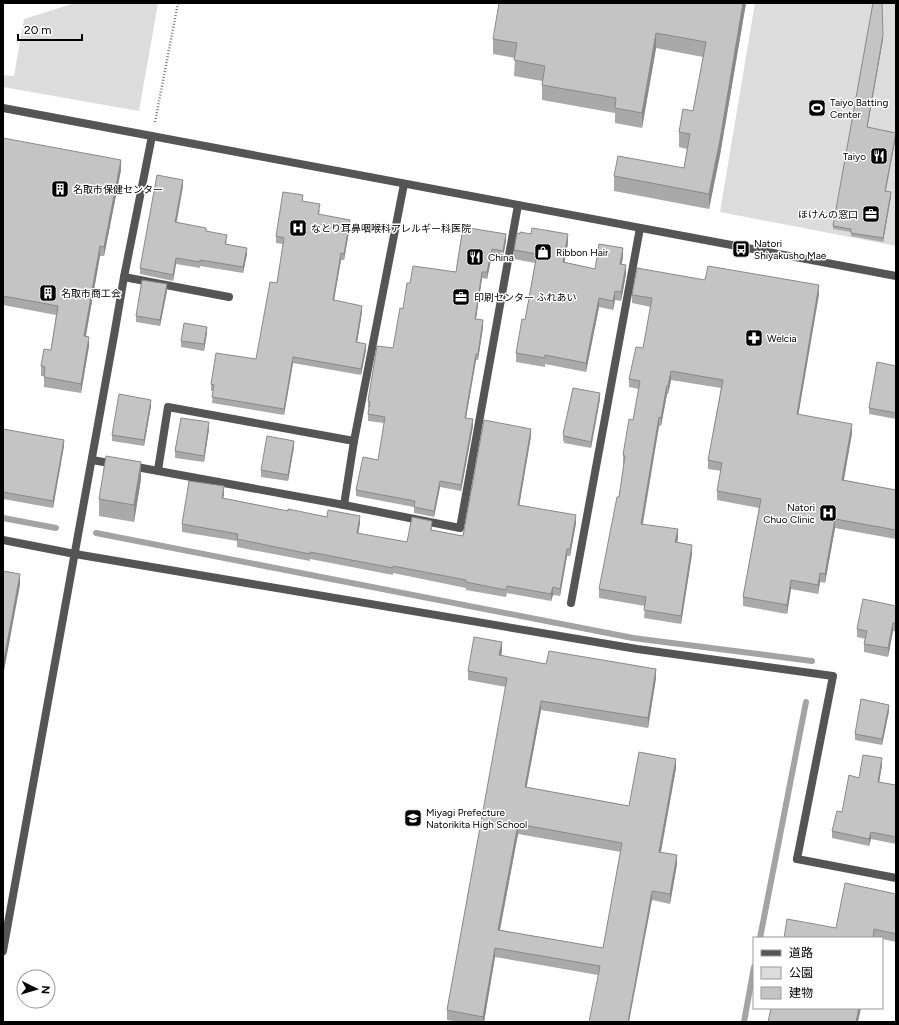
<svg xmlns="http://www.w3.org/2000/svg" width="899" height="1025" viewBox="0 0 899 1025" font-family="Figtree,'Noto Sans JP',sans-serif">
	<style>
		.green { fill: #dcdcdc }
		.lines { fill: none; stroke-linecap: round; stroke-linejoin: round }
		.stream { stroke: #a3a3a3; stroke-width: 6 }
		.path { stroke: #777; stroke-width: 2.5; stroke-dasharray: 1 2; stroke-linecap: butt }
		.minor { stroke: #555; stroke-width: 8 }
		.tertiary { stroke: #555; stroke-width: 8 }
		.wall { fill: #a9a9a9; fill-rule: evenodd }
		.shaded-wall { fill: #898989 }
		.building { fill: #c4c4c4; stroke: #898989; fill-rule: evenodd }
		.labels { text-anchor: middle; stroke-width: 3; stroke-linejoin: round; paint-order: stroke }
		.poi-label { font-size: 10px; fill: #000; stroke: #fff; text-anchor: start }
	</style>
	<rect width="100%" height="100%" fill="#fff"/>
	<g class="green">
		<path d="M75,3h83l-19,108 -136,-24v-12l11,1 10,-57z"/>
		<path d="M755,3h141v243l-176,-34z"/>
	</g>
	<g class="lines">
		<g class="stream">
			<path d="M3,518l53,10"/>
			<path d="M96,533l537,105 179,23"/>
			<path d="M760,938l46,-236"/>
			<path d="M744,1022l10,-55"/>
		</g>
		<path class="path" d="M155,122l23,-119"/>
		<g class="minor">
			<path d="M124,277l105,20"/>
			<path d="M92,460l23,4"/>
			<path d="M131,466l213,39 116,23 58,-323"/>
			<path d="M158,470l10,-63 186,34"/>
			<path d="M344,505l10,-64 50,-257"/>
			<path d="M3,540l72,14 562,95 196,27 -36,183"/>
			<path d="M571,603l69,-375"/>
			<path d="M3,951l112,-621 9,-53 28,-141"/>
		</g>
		<g class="tertiary">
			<path d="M3,108l893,168"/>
			<path d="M797,859l99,19"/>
		</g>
	</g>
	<g class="wall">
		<path d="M746,3l-26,152 -11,54 -95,-18v-15l70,-8 3,-19 -8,-2v-15l14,-21 10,-54 -47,-9 -14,80 -27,-5v-10l-73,-13v-19l-28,-5 1,-18 -22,-4v-15z"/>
		<path d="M883,39l-16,88 29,9 -11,56 6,4 -8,46 -32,-6v-4l-18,-3v-3z"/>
		<path d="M3,138l118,32 -17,86h-4l-14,80 3,10 -8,47 -37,-6v-11h-3v-10l10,-16 5,-35 -53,-10z"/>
		<path d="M183,186l-6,36 29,9 21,10 -1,3 21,10 -4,19 -43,-7v2l-24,-4 -3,17 -33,-7v-6z"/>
		<path d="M303,201l17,9 -1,4 31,12 -6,34h-3l-7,40 28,12 -5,31 9,7 -5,25 -68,-12 -9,52 -72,-12 1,-12h-2v-7l45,-25 21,-76 6,-39 -7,-1v-7z"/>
		<path d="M463,227l43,14 -3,16 -11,-2 -5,24 -5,-1 -6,41 7,8 -5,33h-2l-10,58 7,8 -12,65 -21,-4 -6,30 -20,-4v-6l-58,-11v-6l22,-30 6,-37 -16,-2v-7l1,-6 -1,-1v-6l25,-53 10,-39 7,-26 46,-11z"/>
		<path d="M568,243l-4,19 31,7 28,-12 -2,8 5,9 -5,27 -6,-1 -2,10 -14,-3 -13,65 -41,-8v3l-29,-5v-9l9,-33 10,-57 -21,-4v-9z"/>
		<path d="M705,280l114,14 -21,121 54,18 -8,47 52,10v49l-61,-11 -10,55 -5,-1 -2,12 -27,-5 -4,25 -44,-8v-9l16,-89 -42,-8v-9l4,-20 -13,-2v-9l13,-72 -50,-8 -3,14h-1l-6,32h-2l-16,98 35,14 -1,4 15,12 -11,70 -37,-6 1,-12 -46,-8v-9l20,-92 5,-33h-1v-9l10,-35 6,-31 -10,-2v-8l14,-31 8,-41 -19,-4v-8z"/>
		<path d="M167,291l-7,35 -24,-4v-6z"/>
		<path d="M207,333l-3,18 -23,-4v-6z"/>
		<path d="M896,366v53l-27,-5v-6z"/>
		<path d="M600,399l-9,49 -27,-5v-2h-1v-7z"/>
		<path d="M151,406l-7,40 -32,-5v-6z"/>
		<path d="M3,429l61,17 -11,62 -50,-9z"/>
		<path d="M209,429l-5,33 -29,-4v-7z"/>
		<path d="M531,436l-12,69 57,18 -6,33h-3l-7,40 -7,-1 -2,6 -44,-8 -1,4 -40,-7v-2l-73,-15v2l-83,-16v2l-73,-14v-6l-55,-9v-8l42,-30 -1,4 65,13 72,12 -2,11 49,8 25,-14v2l31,6z"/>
		<path d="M294,447l-6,34 -27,-4v-7z"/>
		<path d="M141,479l-7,43 -35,-6v-17z"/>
		<path d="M896,606v26l-3,-1 -5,26 -24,-5v-8l1,-5 -8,-2v-8z"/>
		<path d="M502,651l-1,5 45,8 110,14 -8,50 -107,-18 -15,77 103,19 47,-38 -15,84 16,12 -7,40 -18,-4 -54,75 -103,-18 -11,65h-25l-12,-2v-10l59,-323 -38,-7v-9zM518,834l103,18 -18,96 -103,-18z"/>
		<path d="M889,711l-7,34 -27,-5v-6z"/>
		<path d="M882,765l-3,17 17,3v59l-25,-5 -2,7 -37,-8v-7l27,-53z"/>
		<path d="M896,894v48l-14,-3v-1h-8l-38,-10z"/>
	</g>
	<g class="shaded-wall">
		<path d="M743,3h3l-26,152 -11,54v-15z"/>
		<path d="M656,33v15l-14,80v-15z"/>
		<path d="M883,35v4l-16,91v-3z"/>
		<path d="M896,133v3l-11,59v-4z"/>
		<path d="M121,160v10l-17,86v-9z"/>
		<path d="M183,180v6l-8,42v-6z"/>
		<path d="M891,192v4l-8,46v-4z"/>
		<path d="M350,220v6l-6,34v-6z"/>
		<path d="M506,234v7l-3,16v-6z"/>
		<path d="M568,234v9l-5,28v-9z"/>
		<path d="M100,246v10l-16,89v-9z"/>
		<path d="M247,248v6l-4,19v-6z"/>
		<path d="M623,248v9l-3,16v-9z"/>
		<path d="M492,249v6l-5,24v-7z"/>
		<path d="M341,253v7l-8,46v-6z"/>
		<path d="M176,258v6l-3,17v-6z"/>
		<path d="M626,265v9l-5,27v-9z"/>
		<path d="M482,272v6l-7,47v-6z"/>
		<path d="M167,284v7l-7,35v-6z"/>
		<path d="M819,285v9l-22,129v-9z"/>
		<path d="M615,291v9l-2,10v-9z"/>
		<path d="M599,298v9l-13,65v-9z"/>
		<path d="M362,306v6l-6,37v-7z"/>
		<path d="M483,320v7l-5,33v-6z"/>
		<path d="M207,327v6l-3,18v-7z"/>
		<path d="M89,337v9l-8,47v-9z"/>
		<path d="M366,344v6l-5,25v-6z"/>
		<path d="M476,354v6l-11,64v-6z"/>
		<path d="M293,357v6l-9,52v-6z"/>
		<path d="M671,371v9l-3,14v-8z"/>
		<path d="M667,385v9l-6,32v-8z"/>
		<path d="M600,393v6l-9,49v-6z"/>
		<path d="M151,400v6l-7,40v-6z"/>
		<path d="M659,417v9l-18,106v-8z"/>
		<path d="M473,419v7l-12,65v-6z"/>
		<path d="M209,422v7l-5,33v-6z"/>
		<path d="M852,424v9l-10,56v-9z"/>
		<path d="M531,429v7l-13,77v-8z"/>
		<path d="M64,440v6l-11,62v-7z"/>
		<path d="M294,441v6l-6,34v-6z"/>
		<path d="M141,462v17l-7,43v-17z"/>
		<path d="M440,481v6l-6,30v-6z"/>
		<path d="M224,486v8l-2,11v-7z"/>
		<path d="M576,515v8l-6,33v-7z"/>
		<path d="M360,516v7l-3,18v-8z"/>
		<path d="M835,519v9l-10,55v-9z"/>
		<path d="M678,529v9l-3,13v-9z"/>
		<path d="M692,545v9l-11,70v-8z"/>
		<path d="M567,549v7l-7,40v-7z"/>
		<path d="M820,573v9l-2,12v-9z"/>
		<path d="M20,574v11l-17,91v-11z"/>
		<path d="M791,580v9l-4,25v-9z"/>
		<path d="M553,587v8l-2,6v-7z"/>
		<path d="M893,623v8l-5,26v-9z"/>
		<path d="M502,642v9l-3,14v-10z"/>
		<path d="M656,669v9l-8,50v-10z"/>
		<path d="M541,701v9l-16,86v-9z"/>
		<path d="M889,705v6l-7,34v-6z"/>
		<path d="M882,758v7l-4,24v-7z"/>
		<path d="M676,759v9l-17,93v-9z"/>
		<path d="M518,824v10l-20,105v-9z"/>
		<path d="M871,832v7l-2,7v-7z"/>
		<path d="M677,855v9l-7,40v-10z"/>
		<path d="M652,891v9l-23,122h-1z"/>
		<path d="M495,948v9l-11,65h-1v-5z"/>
		<path d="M859,1008h2l-3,14h-2z"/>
	</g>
	<g class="building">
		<path d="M499,3h244l-23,137 -11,54 -95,-18 4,-20 66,12 6,-34 -11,-2 4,-23 10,2 13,-69 -50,-9 -14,80 -27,-5 1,-10 -74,-13 3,-19 -31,-6 3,-17 -24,-4z"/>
		<path d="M873,3h9l1,32 -16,92 29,6 -11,58 6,1 -8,46 -32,-5v-4l-18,-3z"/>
		<path d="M3,138l118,22 -17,87 -4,-1 -16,90 5,1 -8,47 -37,-7 1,-10 -4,-1 3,-17 7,1 7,-44 -55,-10z"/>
		<path d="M157,175l26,5 -8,42 31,6v3l21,4 -2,9 22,4 -4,19 -43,-7v2l-24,-4 -3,17 -33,-7z"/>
		<path d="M283,192l20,3 -1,6 18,3 -2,10 32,6 -6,34 -3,-1 -8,47h1l28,6 -6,36 10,2 -5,25 -68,-12 -9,52 -72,-12 2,-12 -3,-1 5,-31 40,6 14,-77 7,1 7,-45 -8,-2z"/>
		<path d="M463,227l43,7 -3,17 -11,-2 -5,23h-5l-7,47 8,1 -5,34h-2l-11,64 8,1 -12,66 -21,-4 -6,30 -20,-4 1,-6 -59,-11 7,-33 15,3 7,-43 -17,-3 2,-12 -2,-1 9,-55 16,2 7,-40 3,1 4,-26h3l3,-17 43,6z"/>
		<path d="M532,228l36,6 -5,28 32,7 4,-25 24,4 -3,16 6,1 -5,27 -6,-1 -2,10 -14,-3 -13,65 -41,-8v3l-29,-5 6,-34 3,1 12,-66 -23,-4 3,-17 3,1v-2l11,2z"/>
		<path d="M708,266l111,19 -22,129 55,10 -10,56 54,10v40l-61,-11 -10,55 -5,-1 -2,12 -27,-5 -4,25 -44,-8 18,-98 -44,-8 5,-28 -14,-3 15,-80 -52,-9 -3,15 -1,-1 -6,33 -2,-1 -18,107 37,5 -3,13 17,3 -11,71 -37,-6 2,-13 -47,-8 18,-92h2l6,-41 -2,-1 6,-36 4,1 7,-39 -11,-2 7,-32 7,1 9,-50 -20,-3 5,-27 68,12z"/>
		<path d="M142,280l25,4 -7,36 -24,-4z"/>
		<path d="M184,323l23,4 -3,17 -23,-3z"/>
		<path d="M877,362l19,4v47l-27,-5z"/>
		<path d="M573,388l27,5 -9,49 -27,-6v-1l-1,-1z"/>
		<path d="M119,394l32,6 -7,40 -32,-5z"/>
		<path d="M181,418l28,4 -5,34 -29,-5z"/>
		<path d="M484,420l47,9 -13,76 58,10 -6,34h-3l-7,40 -7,-2 -2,7 -44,-8 -1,4 -40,-8v-2l-73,-14v2l-83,-16v2l-73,-15 1,-5 -56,-10 7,-43 35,5 -2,12 66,13v-2l39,8 1,-7 32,6 -3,17 50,9 5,-25 20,4 -1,9 32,6z"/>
		<path d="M3,429l61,11 -11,61 -50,-9z"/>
		<path d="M267,436l27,5 -6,34 -27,-5z"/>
		<path d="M106,456l35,6 -7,43 -35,-6z"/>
		<path d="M3,571l17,3 -17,91z"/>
		<path d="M863,599l33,7v17h-3l-5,25 -24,-4 3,-13 -10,-2z"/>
		<path d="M474,637l28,5 -3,13 47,9 3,-13 107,18 -8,49 -107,-17 -16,86 104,19 10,-54 37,7 -17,93 18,3 -7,39 -18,-3 -24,131h-39l11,-56 -105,-18 -12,69 -36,-7 60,-332 -39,-7zM518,824l104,19 -19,105 -105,-18z"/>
		<path d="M861,699l28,6 -7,34 -27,-5z"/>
		<path d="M863,755l19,3 -4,24 18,3v52l-25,-5 -2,7 -37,-8 5,-20 5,1 7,-37 10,3z"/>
		<path d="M845,883l51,11v40l-22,-5 -1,9h-89l3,-19 49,9z"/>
		<path d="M771,1008h88l-3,14h-88z"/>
	</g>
	<defs>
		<symbol id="stadium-square" viewBox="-11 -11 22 22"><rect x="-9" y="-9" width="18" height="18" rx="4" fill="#000" stroke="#fff"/><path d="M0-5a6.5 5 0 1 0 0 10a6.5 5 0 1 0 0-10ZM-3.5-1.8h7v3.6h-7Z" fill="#fff"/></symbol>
		<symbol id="restaurant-square" viewBox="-11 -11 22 22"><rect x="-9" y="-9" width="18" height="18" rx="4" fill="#000" stroke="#fff"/><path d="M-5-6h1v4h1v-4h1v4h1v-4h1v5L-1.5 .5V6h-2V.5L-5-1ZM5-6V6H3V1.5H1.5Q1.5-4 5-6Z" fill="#fff"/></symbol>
		<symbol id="building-square" viewBox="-11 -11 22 22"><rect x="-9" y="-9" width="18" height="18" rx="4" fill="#000" stroke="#fff"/><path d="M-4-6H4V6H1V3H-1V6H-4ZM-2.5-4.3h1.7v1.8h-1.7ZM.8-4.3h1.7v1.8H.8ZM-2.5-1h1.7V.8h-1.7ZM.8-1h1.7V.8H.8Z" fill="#fff"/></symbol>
		<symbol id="office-square" viewBox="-11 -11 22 22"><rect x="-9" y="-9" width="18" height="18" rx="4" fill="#000" stroke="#fff"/><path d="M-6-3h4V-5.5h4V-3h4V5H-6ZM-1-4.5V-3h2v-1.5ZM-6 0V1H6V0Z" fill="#fff"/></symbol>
		<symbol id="hospital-square" viewBox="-11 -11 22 22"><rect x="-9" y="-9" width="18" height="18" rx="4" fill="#000" stroke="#fff"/><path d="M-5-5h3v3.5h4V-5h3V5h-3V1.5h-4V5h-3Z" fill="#fff"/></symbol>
		<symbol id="bus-square" viewBox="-11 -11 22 22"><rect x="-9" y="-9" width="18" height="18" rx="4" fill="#000" stroke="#fff"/><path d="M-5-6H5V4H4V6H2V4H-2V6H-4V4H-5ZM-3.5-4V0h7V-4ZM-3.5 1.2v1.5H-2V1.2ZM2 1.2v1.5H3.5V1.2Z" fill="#fff"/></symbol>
		<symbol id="shop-square" viewBox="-11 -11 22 22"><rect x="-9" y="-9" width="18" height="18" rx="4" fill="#000" stroke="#fff"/><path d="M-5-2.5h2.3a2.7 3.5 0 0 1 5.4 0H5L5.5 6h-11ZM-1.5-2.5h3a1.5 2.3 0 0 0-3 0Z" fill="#fff"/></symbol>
		<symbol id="pharmacy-square" viewBox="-11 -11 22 22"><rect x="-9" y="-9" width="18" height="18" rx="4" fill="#000" stroke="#fff"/><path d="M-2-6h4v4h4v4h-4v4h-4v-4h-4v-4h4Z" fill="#fff"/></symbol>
		<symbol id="school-square" viewBox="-11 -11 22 22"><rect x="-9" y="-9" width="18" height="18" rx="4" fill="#000" stroke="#fff"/><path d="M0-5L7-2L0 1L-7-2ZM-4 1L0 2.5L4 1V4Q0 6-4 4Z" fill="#fff"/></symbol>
	</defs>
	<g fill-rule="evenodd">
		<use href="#stadium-square" x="807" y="98" width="20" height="20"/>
		<use href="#restaurant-square" x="869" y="146" width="20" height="20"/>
		<use href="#building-square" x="50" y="179" width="20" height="20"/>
		<use href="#office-square" x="861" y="204" width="20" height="20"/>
		<use href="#hospital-square" x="288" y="218" width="20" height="20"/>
		<use href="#bus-square" x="731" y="239" width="20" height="20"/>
		<use href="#shop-square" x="533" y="242" width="20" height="20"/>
		<use href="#restaurant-square" x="465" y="247" width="20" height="20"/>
		<use href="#building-square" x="38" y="283" width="20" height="20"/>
		<use href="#office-square" x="451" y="287" width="20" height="20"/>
		<use href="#pharmacy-square" x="744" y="328" width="20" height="20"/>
		<use href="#hospital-square" x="818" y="503" width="20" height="20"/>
		<use href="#school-square" x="403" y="808" width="20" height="20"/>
	</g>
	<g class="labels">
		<g class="poi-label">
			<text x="830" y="106">Taiyo Batting<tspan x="830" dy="12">Center</tspan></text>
			<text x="866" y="160" text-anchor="end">Taiyo</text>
			<text x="73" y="193">名取市保健センター</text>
			<text x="858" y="218" text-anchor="end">ほけんの窓口</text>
			<text x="311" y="232">なとり耳鼻咽喉科アレルギー科医院</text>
			<text x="754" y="247">Natori<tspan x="754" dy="12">Shiyakusho Mae</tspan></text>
			<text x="556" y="256">Ribbon Hair</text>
			<text x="488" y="261">China</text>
			<text x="61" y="297">名取市商工会</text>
			<text x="474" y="301">印刷センター ふれあい</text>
			<text x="767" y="342">Welcia</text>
			<text x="815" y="511" text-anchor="end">Natori<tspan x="815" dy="12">Chuo Clinic</tspan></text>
			<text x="426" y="816">Miyagi Prefecture<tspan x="426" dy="12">Natorikita High School</tspan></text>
		</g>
	</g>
	<rect width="899" height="1025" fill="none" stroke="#000000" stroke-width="8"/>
	<rect x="753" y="937" width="130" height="72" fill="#ffffff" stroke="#999999"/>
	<rect x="761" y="950" width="20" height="6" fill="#555555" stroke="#999999"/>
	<text x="789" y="957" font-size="12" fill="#000000">道路</text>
	<rect x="761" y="967" width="20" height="12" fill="#dcdcdc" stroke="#999999"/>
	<text x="789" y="977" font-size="12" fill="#000000">公園</text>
	<rect x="761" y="987" width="20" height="12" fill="#c4c4c4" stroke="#999999"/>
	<text x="789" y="997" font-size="12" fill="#000000">建物</text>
	<g transform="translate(36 989) rotate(95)"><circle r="19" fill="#ffffff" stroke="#999999"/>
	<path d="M0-3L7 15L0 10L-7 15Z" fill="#000000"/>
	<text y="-6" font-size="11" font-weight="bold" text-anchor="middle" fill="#000000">N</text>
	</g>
	<path d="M18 34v6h64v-6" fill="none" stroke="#000000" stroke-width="2"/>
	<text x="24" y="34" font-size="12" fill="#000000" stroke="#ffffff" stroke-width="3" paint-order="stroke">20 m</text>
</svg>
